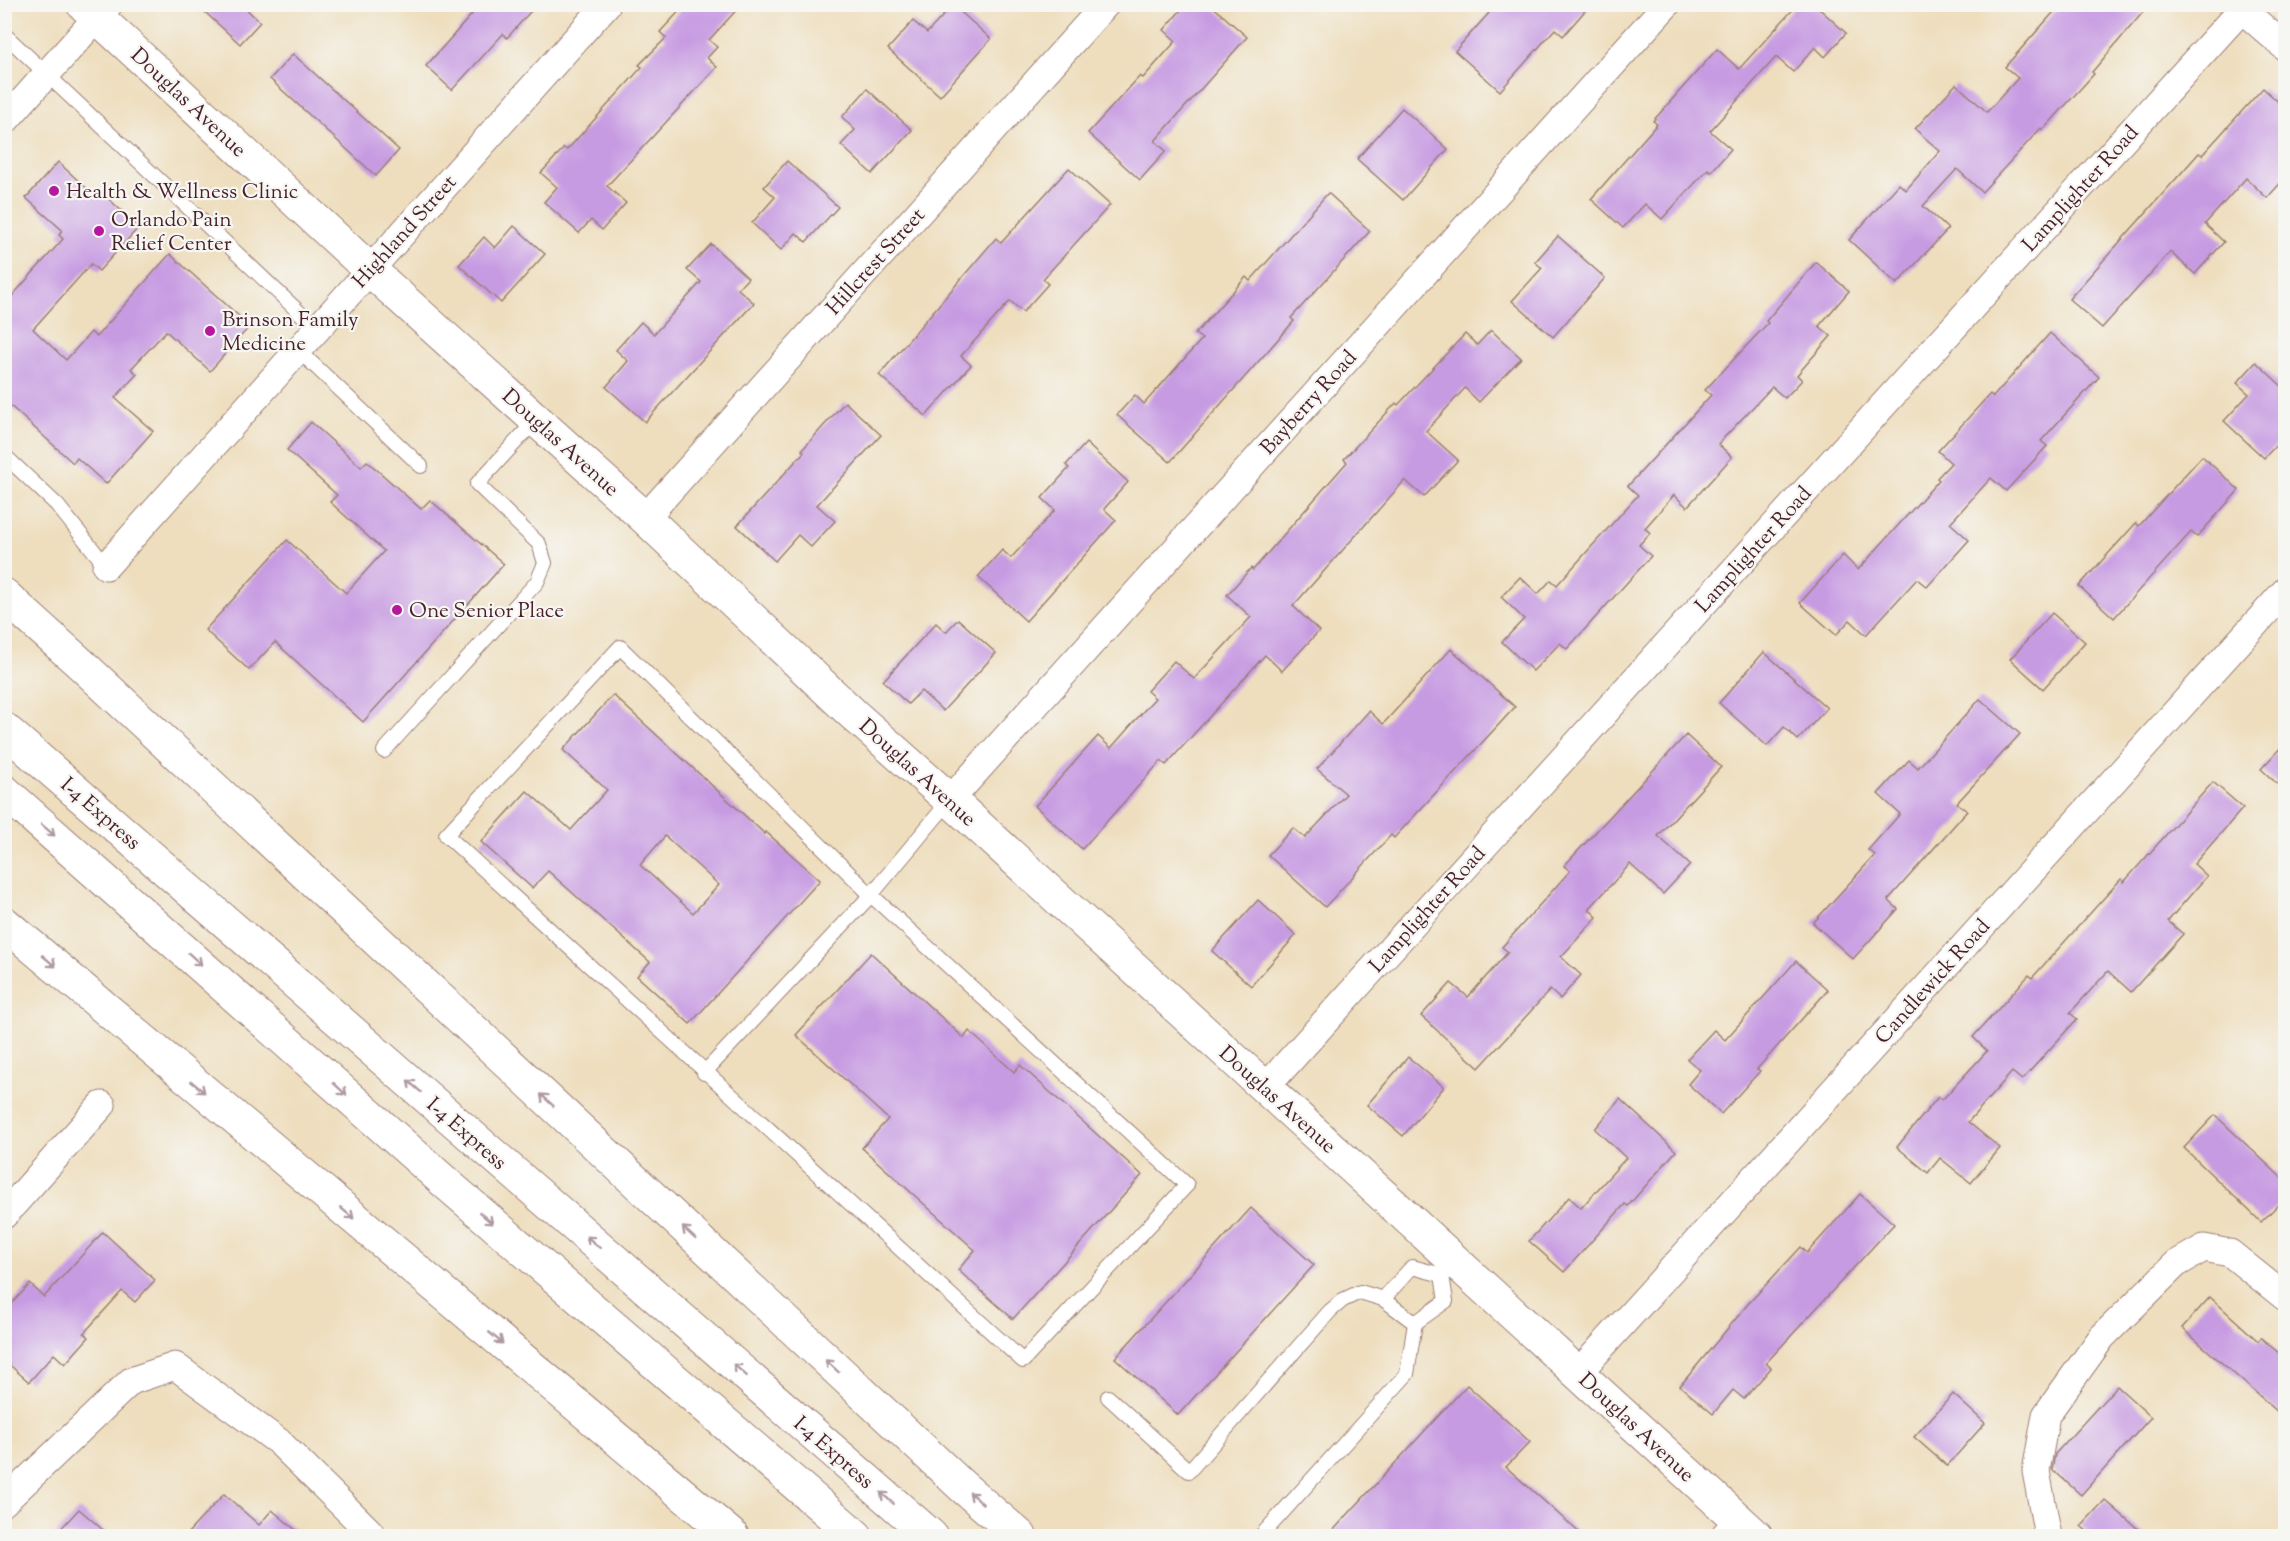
<svg xmlns="http://www.w3.org/2000/svg" width="2290" height="1541" viewBox="0 0 2290 1541" font-family="'Sorts Mill Goudy',serif">
	<style>
		.building { fill: #c79be2; fill-rule: evenodd }
		.lines { fill: none; stroke-linecap: round; stroke-linejoin: round }
		.lane-casing { stroke: #9c7e74; stroke-width: 16 }
		.street-casing { stroke: #9c7e74; stroke-width: 29 }
		.secondary-casing { stroke: #9c7e74; stroke-width: 35 }
		.highway-casing { stroke: #9c7e74; stroke-width: 35 }
		.lane { stroke: #fff; stroke-width: 14 }
		.street { stroke: #fff; stroke-width: 27 }
		.secondary { stroke: #fff; stroke-width: 33 }
		.highway { stroke: #fff; stroke-width: 33 }
		.oneway { stroke: #ae9aa0 }
		.poi-dot { fill: #b5179e; stroke: #f6f6f2; stroke-width: 2 }
		.labels { text-anchor: middle; stroke-width: 4.5; stroke-linejoin: round; paint-order: stroke }
		.street-label { font-size: 21px; fill: #4a1f2b; stroke: #f6f6f2 }
		.poi-label { font-size: 21px; fill: #4a1f2b; stroke: #f6f6f2; text-anchor: start }
	</style>
	<rect width="100%" height="100%" fill="#f6f6f2"/>
	<filter id="ink" filterUnits="userSpaceOnUse"><feTurbulence type="fractalNoise" baseFrequency=".0167" numOctaves="2"/><feDisplacementMap in="SourceGraphic" scale="12" xChannelSelector="R" yChannelSelector="G"/><feConvolveMatrix kernelMatrix="1 2 1 2 8 2 1 2 1" color-interpolation-filters="sRGB"/></filter>
	<filter id="wash" filterUnits="userSpaceOnUse"><feTurbulence type="fractalNoise" baseFrequency=".008" numOctaves="4" result="noise"/><feDisplacementMap in="SourceGraphic" scale="24" xChannelSelector="R" yChannelSelector="G"/><feGaussianBlur stdDeviation="1.35" result="paint"/><feColorMatrix in="noise" values="0 0 0 0 0 0 0 0 0 0 0 0 0 0 0 0 0 1.4 0 .05"/><feComposite in="paint" operator="in"/></filter>
	<g filter="url(#wash)">
		<rect width="100%" height="100%" fill="#eedebe"/>
		<g id="blocks">
			<g class="building">
				<path d="M196,4h45l19,18 -20,22z"/>
				<path d="M481,4h56l-30,34 -4,-4 -51,56 -26,-24z"/>
				<path d="M686,4h56l-33,36 8,7 -10,11 10,9 -110,119 19,17 -24,27 -11,-10 -12,13 -35,-31 13,-15 -16,-14 23,-25 3,2 75,-83 -3,-2 27,-27 -6,-6z"/>
				<path d="M1186,4h24l37,33 -92,104 11,10 -26,29 -52,-47 52,-57 3,2 33,-37 -12,-11z"/>
				<path d="M1497,4h94l-28,32 -8,-7 -55,62 -45,-40z"/>
				<path d="M1798,4h16l32,29 -21,24 -10,-10 -22,25 -17,-15 -66,74 21,18 -20,23 -3,-3 -46,50 -17,-15 -22,24 -32,-29 66,-75 -4,-3 64,-72 22,20z"/>
				<path d="M2061,4h89l-58,68 2,2 -51,56 -2,-2 -59,64 -25,-23 -34,37 25,23 -51,55 -48,-44 50,-56 7,6 34,-39 -25,-22 41,-45 31,28 31,-34 -13,-11z"/>
				<path d="M953,5l38,34 -51,57 -52,-47 25,-28 14,12z"/>
				<path d="M293,54l106,96 -23,26 -106,-97z"/>
				<path d="M2263,88l23,21v68l-19,21 -21,-20 -41,46 19,18 -29,32 -25,-22 -68,76 -33,-29 130,-146 3,2z"/>
				<path d="M867,89l45,41 -40,44 -31,-29 14,-15 -13,-13z"/>
				<path d="M1402,108l46,41 -45,51 -46,-41z"/>
				<path d="M787,161l51,46 -32,35 -10,-9 -15,17 -29,-27 23,-26 -11,-10z"/>
				<path d="M58,162l36,33 5,-5 40,37 -40,44 -8,-7 -58,65 33,31 25,-28 5,5 74,-83 80,72 -40,45 -44,-40 -35,38 6,5 -22,24 38,33 -47,53 -29,-26 -4,5 -69,-63v-95l59,-66 -4,-4 3,-5 -36,-32z"/>
				<path d="M1069,168l41,37 -67,74 5,5 -25,28 -13,-11 -49,55 10,9 -45,51 -47,-41 117,-137 5,5z"/>
				<path d="M1328,193l42,38 -79,87 3,3 -124,141 -53,-47 18,-20 9,9 58,-65 -7,-5 51,-57 4,4z"/>
				<path d="M514,226l31,28 -44,49 -42,-38 25,-28 11,11z"/>
				<path d="M1558,236l47,42 -52,59 -41,-36 30,-33 -7,-6z"/>
				<path d="M711,244l37,34 -10,11 16,14 -109,119 -39,-35 22,-26 -12,-11 25,-28 13,12 47,-52 -14,-12z"/>
				<path d="M1816,262l33,29 -30,35 12,10 -34,39 5,5 -17,18 -13,-11 -54,57 14,13 -45,50 -13,-12 -29,33 5,5 -11,12 12,11 -84,93 -7,-6 -27,28 -31,-29 22,-23 -23,-22 19,-20 18,17 13,-14 6,5 81,-90 -10,-9 83,-91 -6,-5 63,-67 -2,-2z"/>
				<path d="M1491,330l30,28 -42,44 -14,-14 -39,43 32,29 -34,37 -19,-17 -112,126 26,25 -37,40 -17,-16 -99,110 -5,-4 -79,88 -47,-43 63,-70 13,12 44,-50 -8,-7 27,-30 20,18 57,-62 -24,-22 24,-27 2,2 94,-108 -3,-3 52,-56 2,2 67,-71 12,11z"/>
				<path d="M2050,333l49,44 -58,64 6,5 -41,45 -15,-13 -41,45 19,17 -42,47 -10,-8 -51,56 -16,-15 -14,15 -36,-32 43,-48 15,15 81,-90 -2,-2 14,-15 -13,-12 52,-57 3,3z"/>
				<path d="M2256,362l30,28v45l-22,23 -40,-37 25,-27 -12,-11z"/>
				<path d="M845,402l36,33 -64,70 18,16 -24,26 -13,-12 -23,26 -38,-35 67,-74 -2,-2z"/>
				<path d="M311,422l50,45 6,-6 54,48 9,-9 74,64 -141,158 -88,-80 -26,28 -44,-40 82,-90 59,53 38,-42 -54,-49 7,-7 -50,-45z"/>
				<path d="M1086,443l42,39 -24,27 12,11 -90,101 -48,-44 24,-27 9,8 44,-48 -13,-12 27,-30 -3,-3z"/>
				<path d="M2202,456l37,34 -42,47 -6,-5 -77,86 -35,-32 57,-63 3,3z"/>
				<path d="M2052,613l33,29 -42,47 -33,-30z"/>
				<path d="M958,619l38,34 -53,58 -22,-20 -13,13 -25,-23 53,-58 10,9z"/>
				<path d="M1451,649l64,58 -121,131 -3,-3 -66,72 -57,-52 25,-27 12,10 41,-44 -29,-25 52,-58 14,13z"/>
				<path d="M1764,652l63,56 -29,32 -14,-13 -17,19 -48,-43z"/>
				<path d="M613,695l152,139 1,-2 54,48 -130,144 -53,-48 13,-14 -102,-91 -16,17 -51,-46 46,-51 44,39 36,-40 -44,-40zM665,836l54,49 -26,28 -53,-48z"/>
				<path d="M1980,699l40,35 -63,69 10,8 -79,89 10,9 -45,50 -40,-36 62,-68 -7,-5 32,-36 -22,-20 31,-34 9,8z"/>
				<path d="M1686,735l35,32 -63,69 32,29 -27,29 -33,-30 -41,45 8,8 -36,40 20,18 -21,24 -10,-9 -71,78 -58,-52 30,-33 17,14 40,-45 -6,-5 68,-76 -6,-5z"/>
				<path d="M2286,742v50l-25,-23z"/>
				<path d="M2213,782l30,26 -49,56 13,12 -39,45 15,13 -52,58 -23,-21 -38,42 7,6 -55,61 -10,-8 -44,50 32,26 -29,35 -31,-25 -12,15 -31,-26 41,-50 4,3 45,-49 -14,-14 56,-62 3,3 89,-99 3,3z"/>
				<path d="M1258,900l38,35 -45,51 -39,-35z"/>
				<path d="M871,953l93,85 5,-7 45,41 6,-7 122,110 -129,144 -55,-49 17,-20 -113,-102 26,-29 -92,-84z"/>
				<path d="M1796,961l32,29 -71,79 3,2 -39,43 -33,-30 12,-14 -13,-11 27,-29 11,10z"/>
				<path d="M1408,1057l36,30 -41,49 -36,-31z"/>
				<path d="M1620,1099l56,52 -48,55 -3,-2 -61,68 -35,-31 40,-44 12,11 45,-50 -31,-29z"/>
				<path d="M2215,1115l71,67v15l-25,25 -77,-74z"/>
				<path d="M1860,1194l34,30 -128,139 5,5 -27,31 -11,-9 -20,24 -33,-28 68,-82 53,-57 6,6z"/>
				<path d="M1251,1208l63,57 -136,150 -63,-57z"/>
				<path d="M103,1232l52,48 -20,22 -13,-11 -38,42 5,4 -24,27 -11,-10 -25,28 -25,-22v-48l26,-28 14,13z"/>
				<path d="M2210,1297l48,44 3,-3 25,21v60l-104,-91z"/>
				<path d="M1467,1385l63,57 -24,25 77,69h-255z"/>
				<path d="M2117,1386l34,31 -70,78 -29,-26 3,-15z"/>
				<path d="M1953,1394l32,29 -38,43 -33,-29z"/>
				<path d="M224,1494l35,31 13,-15 31,26h-118z"/>
				<path d="M2105,1500l41,36h-54l-11,-10z"/>
				<path d="M79,1509l31,27h-56z"/>
			</g>
		</g>
	</g>
	<g filter="url(#ink)">
		<use href="#blocks" fill-opacity="0" stroke="#9c7e74" stroke-width="1.5"/>
		<g class="lines">
			<defs>
				<g id="lane">
					<path d="M4,34l313,295"/>
					<path d="M298,350l123,116"/>
					<path d="M4,455l53,50 49,61"/>
					<path d="M384,751l153,-169 8,-19 -6,-19 -62,-60 59,-64"/>
					<path d="M704,1073l167,-178 -251,-248 -174,188 577,526 164,-176 -316,-290 79,-95"/>
					<path d="M1415,1323l-32,-24 29,-32 30,8"/>
					<path d="M1108,1397l81,74 141,-160 13,-11 17,-8 23,7"/>
					<path d="M1261,1536l146,-162 8,-51 31,-22 -4,-26 13,-15"/>
				</g>
				<g id="street">
					<path d="M2236,4l50,44"/>
					<path d="M4,122l105,-118"/>
					<path d="M645,518l461,-514"/>
					<path d="M106,566l501,-562"/>
					<path d="M950,800l717,-796"/>
					<path d="M1265,1088l977,-1079"/>
					<path d="M4,1215l98,-110"/>
					<path d="M1578,1373l708,-783"/>
					<path d="M4,1502l127,-121 44,-15 104,76 91,90 2,4"/>
					<path d="M1724,1536l14,-15"/>
					<path d="M2048,1536l-12,-65 10,-56 56,-78 74,-73 28,-16 26,5 56,45"/>
				</g>
				<path id="secondary" d="M83,4l287,266 275,248 209,197 96,85 806,736"/>
				<g id="highway">
					<path d="M4,595l78,70 881,822 57,49"/>
					<path d="M4,729l927,807"/>
					<path d="M4,791l443,393 409,352"/>
					<path d="M4,923l728,613"/>
				</g>
			</defs>
			<use href="#lane" class="lane-casing"/>
			<use href="#street" class="street-casing"/>
			<use href="#secondary" class="secondary-casing"/>
			<use href="#highway" class="highway-casing"/>
			<use href="#lane" class="lane"/>
			<use href="#street" class="street"/>
			<use href="#secondary" class="secondary"/>
			<use href="#highway" class="highway"/>
		</g>
		<defs><path id="oneway-shaft" d="M-6 0H5M1.5-3L5.5 0L1.5 3" fill="none" stroke-width="1.6" stroke-linecap="round" stroke-linejoin="round" transform="scale(1.5)"/></defs>
		<g class="oneway">
			<use href="#oneway-shaft" transform="translate(48 830) rotate(41)"/>
			<use href="#oneway-shaft" transform="translate(195 959) rotate(42)"/>
			<use href="#oneway-shaft" transform="translate(49 961) rotate(40)"/>
			<use href="#oneway-shaft" transform="translate(414 1086) rotate(-139)"/>
			<use href="#oneway-shaft" transform="translate(198 1087) rotate(40)"/>
			<use href="#oneway-shaft" transform="translate(340 1089) rotate(42)"/>
			<use href="#oneway-shaft" transform="translate(547 1100) rotate(-137)"/>
			<use href="#oneway-shaft" transform="translate(347 1213) rotate(40)"/>
			<use href="#oneway-shaft" transform="translate(486 1218) rotate(41)"/>
			<use href="#oneway-shaft" transform="translate(689 1233) rotate(-137)"/>
			<use href="#oneway-shaft" transform="translate(593 1242) rotate(-139)"/>
			<use href="#oneway-shaft" transform="translate(496 1338) rotate(40)"/>
			<use href="#oneway-shaft" transform="translate(832 1366) rotate(-137)"/>
			<use href="#oneway-shaft" transform="translate(740 1370) rotate(-139)"/>
			<use href="#oneway-shaft" transform="translate(887 1498) rotate(-139)"/>
			<use href="#oneway-shaft" transform="translate(976 1498) rotate(-139)"/>
		</g>
	</g>
	<g class="poi-dot">
		<circle cx="54" cy="191" r="6"/>
		<circle cx="99" cy="231" r="6"/>
		<circle cx="210" cy="331" r="6"/>
		<circle cx="397" cy="610" r="6"/>
	</g>
	<g class="labels">
		<g class="street-label">
			<text transform="translate(189 102) rotate(43)" y="7">Douglas Avenue</text>
			<text transform="translate(2080 188) rotate(-48)" y="7">Lamplighter Road</text>
			<text transform="translate(404 231) rotate(-48)" y="7">Highland Street</text>
			<text transform="translate(875 261) rotate(-48)" y="7">Hillcrest Street</text>
			<text transform="translate(1308 402) rotate(-48)" y="7">Bayberry Road</text>
			<text transform="translate(561 442) rotate(42)" y="7">Douglas Avenue</text>
			<text transform="translate(1753 549) rotate(-48)" y="7">Lamplighter Road</text>
			<text transform="translate(918 772) rotate(42)" y="7">Douglas Avenue</text>
			<text transform="translate(101 813) rotate(41)" y="7">I-4 Express</text>
			<text transform="translate(1427 909) rotate(-48)" y="7">Lamplighter Road</text>
			<text transform="translate(1932 981) rotate(-48)" y="7">Candlewick Road</text>
			<text transform="translate(1278 1099) rotate(42)" y="7">Douglas Avenue</text>
			<text transform="translate(467 1133) rotate(41)" y="7">I-4 Express</text>
			<text transform="translate(1637 1427) rotate(43)" y="7">Douglas Avenue</text>
			<text transform="translate(834 1452) rotate(41)" y="7">I-4 Express</text>
		</g>
		<g class="poi-label">
			<text x="66" y="198">Health &amp; Wellness Clinic</text>
			<text x="111" y="226">Orlando Pain<tspan x="111" dy="24">Relief Center</tspan></text>
			<text x="222" y="326">Brinson Family<tspan x="222" dy="24">Medicine</tspan></text>
			<text x="409" y="617">One Senior Place</text>
		</g>
	</g>
	<rect width="2290" height="1541" fill="none" stroke="#f6f6f2" stroke-width="24"/>
</svg>
